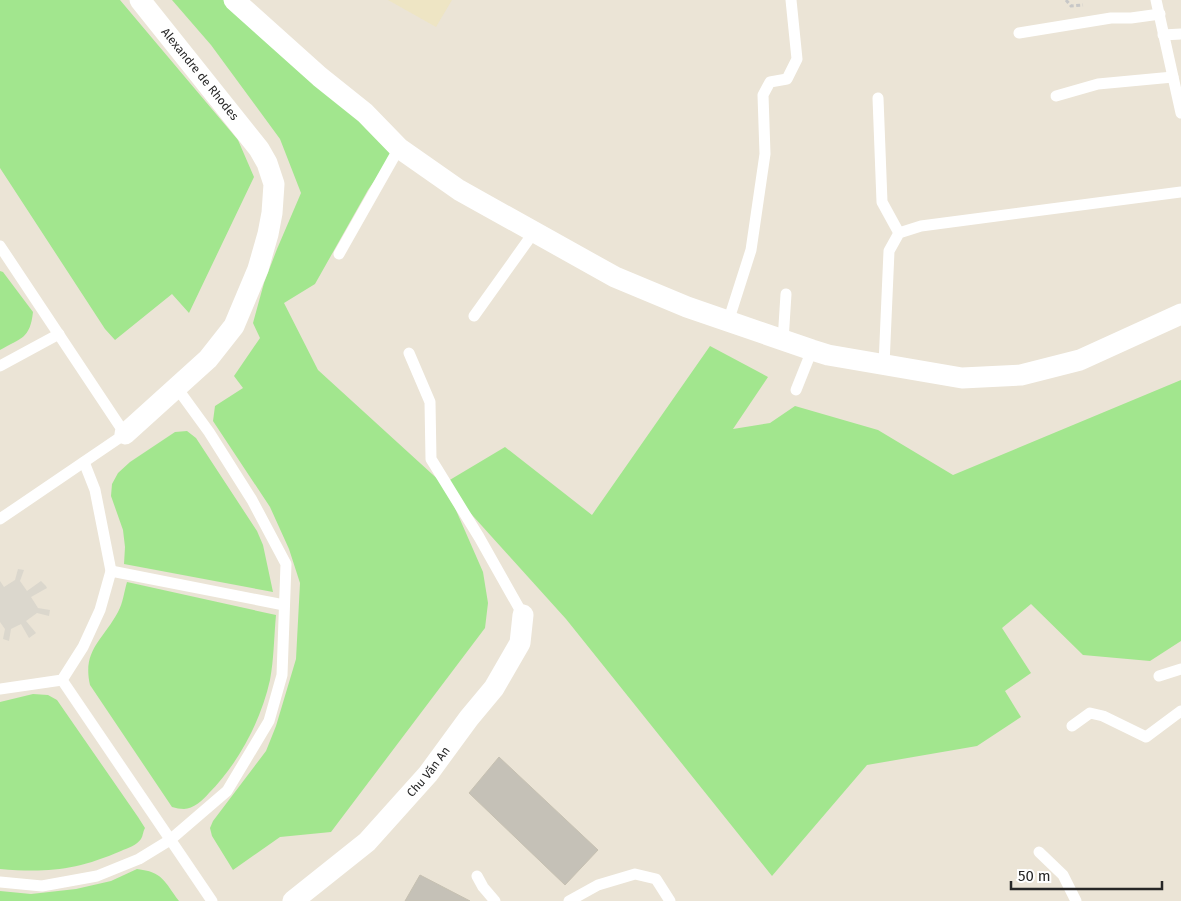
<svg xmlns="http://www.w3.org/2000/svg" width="1181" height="901" viewBox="0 0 1181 901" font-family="'Fira Sans',sans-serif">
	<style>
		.education { fill: #eee5c4 }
		.green { fill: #a2e68e }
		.plaza { fill: #dbd7cd }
		.building { fill: #c5c1b7; stroke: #c6c0b1 }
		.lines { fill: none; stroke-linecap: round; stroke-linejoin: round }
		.path { stroke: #c7c7c7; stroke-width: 3; stroke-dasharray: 4 2.5; stroke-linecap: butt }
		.service { stroke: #fff; stroke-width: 11 }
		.minor { stroke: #fff; stroke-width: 21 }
		.labels { text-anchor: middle; stroke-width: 5; stroke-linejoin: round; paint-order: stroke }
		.street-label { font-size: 12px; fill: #272727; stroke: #fff }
	</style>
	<rect width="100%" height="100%" fill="#ebe4d6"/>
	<path class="education" d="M388,0h64l-16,27z"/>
	<g class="green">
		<path d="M0,0h120l118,140 16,37 -65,136 -17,-19 -57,46 -10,-11 -105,-161z"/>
		<path d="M172,0h62l164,147 -30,43 -53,94 -31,19 34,67 125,114 62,-37 87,68 118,-169 58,31 -35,52 37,-6 25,-17 83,24 75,45 228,-95v261l-31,20 -67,-6 -52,-51 -29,24 29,45 -26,18 16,26 -44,29 -110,19 -95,111 -206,-257 -121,-134 38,87 5,31 -3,25 -154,204 -51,5 -47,33 -21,-34 -2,-8 3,-7 53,-70 10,-25 20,-67 4,-76 -11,-34 -19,-42 -57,-86 2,-15 28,-18 -9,-12 26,-38 -7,-15 11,-40 13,-34 24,-56 -21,-54 -69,-94z"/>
		<path d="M0,271l3,1 30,40c-3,27 -12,26 -33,38z"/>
		<path d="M187,431l9,7 61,93 6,14 10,47 -149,-28 1,-17 -2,-17 -12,-34 1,-12 6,-11 12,-11 45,-30z"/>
		<path d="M127,582l149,33c-2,21 -2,44 -6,65 -9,41 -32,84 -61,113 -6,7 -16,16 -25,16 -4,0 -8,-1 -12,-2l-82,-122c-8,-35 13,-45 28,-73 5,-9 6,-20 9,-30z"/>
		<path d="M33,694l15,1 9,5 81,117 7,11c-2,3 -2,8 -4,11 -4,6 -13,9 -20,12 -44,19 -74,22 -121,18v-167z"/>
		<path d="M137,869c26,3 27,12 42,32h-179v-10l31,3 45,-5 35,-8z"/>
	</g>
	<path class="plaza" d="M18,569l6,1 -4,11 7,10 14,-10 5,5 1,2 -16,9 7,11 12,2 -1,6 -12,-3 -11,8 10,12 -7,5 -8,-14 -10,5 -2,12 -6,-2 2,-10 -5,-7v-41l4,6 11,-7z"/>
	<g class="building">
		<path d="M499,757l99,93 -33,35 -96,-92z"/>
		<path d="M420,875l50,26h-65z"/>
	</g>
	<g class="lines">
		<path class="path" d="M1066,0l5,6 12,-1"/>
		<g class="service">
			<path d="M1156,0l25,113"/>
			<path d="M1019,33l92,-15h20l29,-4"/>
			<path d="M1163,35l18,-1"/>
			<path d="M1056,96l42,-12 75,-7"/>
			<path d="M878,98l4,104 17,31"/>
			<path d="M0,246l125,188 -125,85"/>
			<path d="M339,254l60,-106"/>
			<path d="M474,316l60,-84"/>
			<path d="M728,322l23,-72 14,-96 -2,-59 7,-13 17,-3 10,-20 -6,-59"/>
			<path d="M783,341l3,-47"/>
			<path d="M409,353l21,49 1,57 48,78 44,78"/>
			<path d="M884,365l5,-114 10,-18 22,-7 260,-34"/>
			<path d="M0,366l59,-32"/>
			<path d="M796,390l16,-40"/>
			<path d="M111,571l173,34"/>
			<path d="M1159,676l22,-7"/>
			<path d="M62,680l150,221"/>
			<path d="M0,689l62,-9 21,-33 17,-37 11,-39 -16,-81 -11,-28"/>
			<path d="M1072,726l18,-13 13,3 43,21 35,-26"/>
			<path d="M1039,852l24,23 13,26"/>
			<path d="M477,876l6,11 12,14"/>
			<path d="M0,882l42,4 55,-10 42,-17 31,-19 57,-49 42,-70 13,-46 4,-111 -34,-64 -43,-68 -32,-44"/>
			<path d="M569,901l29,-16 37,-11 21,5 14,22"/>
		</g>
		<g class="minor">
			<path d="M234,0l86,77 45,36 34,35 60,42 156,87 72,30 125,43 16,5 134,23 59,-3 59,-15 101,-46"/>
			<path d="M125,434l83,-75 26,-33 24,-57 10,-35 4,-21 2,-29 -7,-21 -8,-14 -119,-149"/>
			<path id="s1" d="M293,901l74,-59 61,-68 41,-56 25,-30 26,-45 3,-28"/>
		</g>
	</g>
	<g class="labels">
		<g class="street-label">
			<text transform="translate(200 74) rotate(51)" y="4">Alexandre de Rhodes</text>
			<text dy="4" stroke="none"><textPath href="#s1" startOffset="188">Chu Văn An</textPath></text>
		</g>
	</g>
	<path d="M1011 881v8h151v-8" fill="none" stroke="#272727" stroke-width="2.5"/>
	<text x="1018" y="881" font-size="15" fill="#272727" stroke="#ffffff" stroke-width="4" paint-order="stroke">50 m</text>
</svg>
